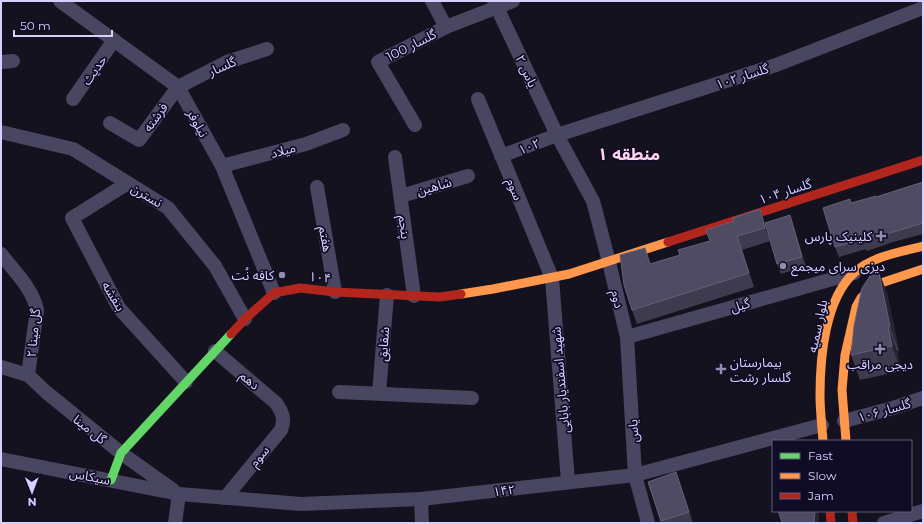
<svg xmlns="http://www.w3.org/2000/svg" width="924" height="524" viewBox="0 0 924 524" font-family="Montserrat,'Noto Sans Arabic',sans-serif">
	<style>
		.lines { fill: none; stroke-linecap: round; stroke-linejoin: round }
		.street { stroke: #484660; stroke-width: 14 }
		.fast { stroke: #63d668; stroke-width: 9 }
		.slow { stroke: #ff974d; stroke-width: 9 }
		.jam { stroke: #b3261e; stroke-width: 9 }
		.wall { fill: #3e3b4f }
		.shaded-wall { fill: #272434 }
		.building { fill: #4f4b62; stroke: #64607b }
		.poi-dot { fill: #938eb1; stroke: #110c25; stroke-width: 1.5 }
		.labels { text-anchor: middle; stroke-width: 3.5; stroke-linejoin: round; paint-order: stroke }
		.street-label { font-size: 13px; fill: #d7d0ff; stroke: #110c25 }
		.poi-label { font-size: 13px; fill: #d7d0ff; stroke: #110c25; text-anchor: end }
		.district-label { font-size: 17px; font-weight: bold; fill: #ffd2ed; stroke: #110c25 }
	</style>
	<rect width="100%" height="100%" fill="#14121f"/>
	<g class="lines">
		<g class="street">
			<path d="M60,1l118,86 44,79 52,127"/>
			<path d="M432,1l14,26"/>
			<path d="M494,1l63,134 36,66 16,61 18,75 8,138 13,48"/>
			<path d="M1,62l12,-1"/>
			<path d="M73,99l41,-59"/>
			<path d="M478,99l74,179 16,204"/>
			<path d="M110,123l29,17 39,-53 49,-25 40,-13"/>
			<path d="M415,125l-37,-63 68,-35 67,-26"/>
			<path d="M1,132l72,17 95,59 47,58 30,53"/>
			<path d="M501,156l56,-21 219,-70 147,-57"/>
			<path d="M395,157l19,139"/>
			<path d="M222,166l84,-22 37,-14"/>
			<path d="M128,183l-56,35 47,90 67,74"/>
			<path d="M317,187l18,105"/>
			<path d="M401,196l67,-20"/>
			<path d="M1,254c13,17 32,35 36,56l-9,65"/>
			<path d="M627,337l227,-64"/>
			<path d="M215,351l61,52c7,10 9,16 5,27l-56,68"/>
			<path d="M1,367l27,8 18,17 75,61 52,37"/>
			<path d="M339,392l133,6"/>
			<path d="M379,393l8,-98"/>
			<path d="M844,421l49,-13 30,-10"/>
			<path d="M1,459l178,35 122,10 120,-5 214,-24 187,-50"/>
			<path d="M421,499l1,24"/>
			<path d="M175,523l4,-29"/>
			<path d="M884,523l39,-12"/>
		</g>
		<path class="fast" d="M111,480l10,-27 110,-119"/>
		<g class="slow">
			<path d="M461,294l32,-5 76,-15 99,-32"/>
			<path d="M823,441c-1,-15 -3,-30 -3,-46 0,-37 5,-97 35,-123 18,-16 46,-20 68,-26"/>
			<path d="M846,441l-4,-51 3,-35 11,-48 5,-9 8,-8 9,-6 45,-15"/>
		</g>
		<g class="jam">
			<path d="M668,242l255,-82"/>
			<path d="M231,334l14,-15 29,-26 26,-5 35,4 105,5 21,-3"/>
			<path d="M830,511l1,12"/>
			<path d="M852,511l1,12"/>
		</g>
	</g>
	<g class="wall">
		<path d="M923,182v52l-30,8 -26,9 -1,-2 -27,8 -4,-10 16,-44 25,-6z"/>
		<path d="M760,209l10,32 -28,9 12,37 -117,37 -5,-14 19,-46 29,-9 30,-14 24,-20z"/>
		<path d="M793,225l13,41 -25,8 -4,-10z"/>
		<path d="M887,293l12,58h-2l4,20 -41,9 -9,-25z"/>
		<path d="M648,482l36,13 9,28h-32z"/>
	</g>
	<g class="shaded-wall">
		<path d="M760,209l5,14 5,18 -5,-13z"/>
		<path d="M790,215l3,10 13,41 -4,-9z"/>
		<path d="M737,236l5,14 12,37 -5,-14z"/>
		<path d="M878,269l9,24 12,58 -9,-25z"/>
		<path d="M888,327l9,24 4,20 -9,-25z"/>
		<path d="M676,472l8,23 9,28 -4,-11z"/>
		<path d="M815,511h4v12h-5z"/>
	</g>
	<g class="building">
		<path d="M923,182v41l-33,10 -26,9 -1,-3 -28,8 -12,-39 27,-9 1,4 25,-7v1z"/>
		<path d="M760,209l5,19 -28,8 12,37 -117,37 -8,-25 -4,-30 25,-7 5,16 30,-9 -2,-5 32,-9 -4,-11 28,-9 -1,-3z"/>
		<path d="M790,215l12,42 -25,7 -12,-41z"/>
		<path d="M878,269l12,57 -2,1 4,19 -41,9 3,-29 8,-38 12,-18z"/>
		<path d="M676,472l13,40 -28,9 -13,-39z"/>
		<path d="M778,511h37l-1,12h-34l2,-1z"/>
	</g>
	<g class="poi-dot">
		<path d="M879 230h4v4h4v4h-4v4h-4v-4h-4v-4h4z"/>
		<circle cx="783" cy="266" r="4"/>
		<circle cx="282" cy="275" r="4"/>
		<path d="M878 343h4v4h4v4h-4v4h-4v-4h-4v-4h4z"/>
		<path d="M719 363h4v4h4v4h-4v4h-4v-4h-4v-4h4z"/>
	</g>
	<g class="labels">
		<g class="street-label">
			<text transform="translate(411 45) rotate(-27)" y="5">گلسار 100</text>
			<text transform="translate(222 66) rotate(-24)" y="5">گلسار</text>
			<text transform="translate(94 70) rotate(-55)" y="5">حدیث</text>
			<text transform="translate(527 71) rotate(65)" y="5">یاس ۲</text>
			<text transform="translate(742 76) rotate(-18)" y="5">گلسار ۱۰۲</text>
			<text transform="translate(155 117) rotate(-54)" y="5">فرشته</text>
			<text transform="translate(198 123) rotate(61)" y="5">نیلوفر</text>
			<text transform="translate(529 146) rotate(-21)" y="5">۱۰۲</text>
			<text transform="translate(283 150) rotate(-15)" y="5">میلاد</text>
			<text transform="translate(434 186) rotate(-16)" y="5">شاهین</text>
			<text transform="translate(515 189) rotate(67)" y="5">سوم</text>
			<text transform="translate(785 191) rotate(-18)" y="5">گلسار ۱۰۴</text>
			<text transform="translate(147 195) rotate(31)" y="5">نسترن</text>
			<text transform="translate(405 227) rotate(83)" y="5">پنجم</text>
			<text transform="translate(326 239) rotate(80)" y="5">هفتم</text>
			<text transform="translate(320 277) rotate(6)" y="5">۱۰۴</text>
			<text transform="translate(114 296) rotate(59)" y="5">بنفشه</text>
			<text transform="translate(618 299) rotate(77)" y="5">دوم</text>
			<text transform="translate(740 305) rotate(-16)" y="5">گیل</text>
			<text transform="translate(817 326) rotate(-78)" y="5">بلوار سمیه</text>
			<text transform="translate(33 333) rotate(-85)" y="5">گل مینا ۲</text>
			<text transform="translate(383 344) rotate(-85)" y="5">شقایق</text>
			<text transform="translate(250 380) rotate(41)" y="5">دهم</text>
			<text transform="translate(560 380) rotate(-95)" y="5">شهید اسفندیار بابایی</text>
			<text transform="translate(884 410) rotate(-16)" y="5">گلسار ۱۰۶</text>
			<text transform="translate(90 429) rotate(39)" y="5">گل مینا</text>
			<text transform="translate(633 431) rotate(-94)" y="5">یاس</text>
			<text transform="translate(259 456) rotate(-50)" y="5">سوم</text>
			<text transform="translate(90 476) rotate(11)" y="5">سیکاس</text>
			<text transform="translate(504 490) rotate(-6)" y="5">۱۴۲</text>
		</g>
		<g class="poi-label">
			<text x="872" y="241">کلینیک پارس</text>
			<text x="791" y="271" text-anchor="start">دیزی سرای میجمع</text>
			<text x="274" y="280">کافه نُت</text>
			<text x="730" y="367" text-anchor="start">بیمارستان<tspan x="730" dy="15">گلسار رشت</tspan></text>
			<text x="880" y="369" text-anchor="middle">دیجی مراقب</text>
		</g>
		<g class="district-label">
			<text x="629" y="160">منطقه ۱</text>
		</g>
	</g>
	<rect width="924" height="524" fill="none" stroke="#d7d0ff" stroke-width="4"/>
	<rect x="772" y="440" width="140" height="72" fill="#110c25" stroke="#605a7c"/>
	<rect x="780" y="453" width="20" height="6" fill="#63d668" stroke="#605a7c"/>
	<text x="808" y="460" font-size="12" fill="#d7d0ff">Fast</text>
	<rect x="780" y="473" width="20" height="6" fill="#ff974d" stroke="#605a7c"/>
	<text x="808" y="480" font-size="12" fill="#d7d0ff">Slow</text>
	<rect x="780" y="493" width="20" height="6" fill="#b3261e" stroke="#605a7c"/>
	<text x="808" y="500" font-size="12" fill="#d7d0ff">Jam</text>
	<g transform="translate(32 492) rotate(179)" stroke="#110c25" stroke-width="3" paint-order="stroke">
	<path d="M0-3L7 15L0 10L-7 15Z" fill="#d7d0ff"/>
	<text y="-6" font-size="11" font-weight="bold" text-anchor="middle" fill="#d7d0ff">N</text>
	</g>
	<path d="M14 30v6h98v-6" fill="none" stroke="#d7d0ff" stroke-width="2"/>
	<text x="20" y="30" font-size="12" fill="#d7d0ff" stroke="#110c25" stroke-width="3" paint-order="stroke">50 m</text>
</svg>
